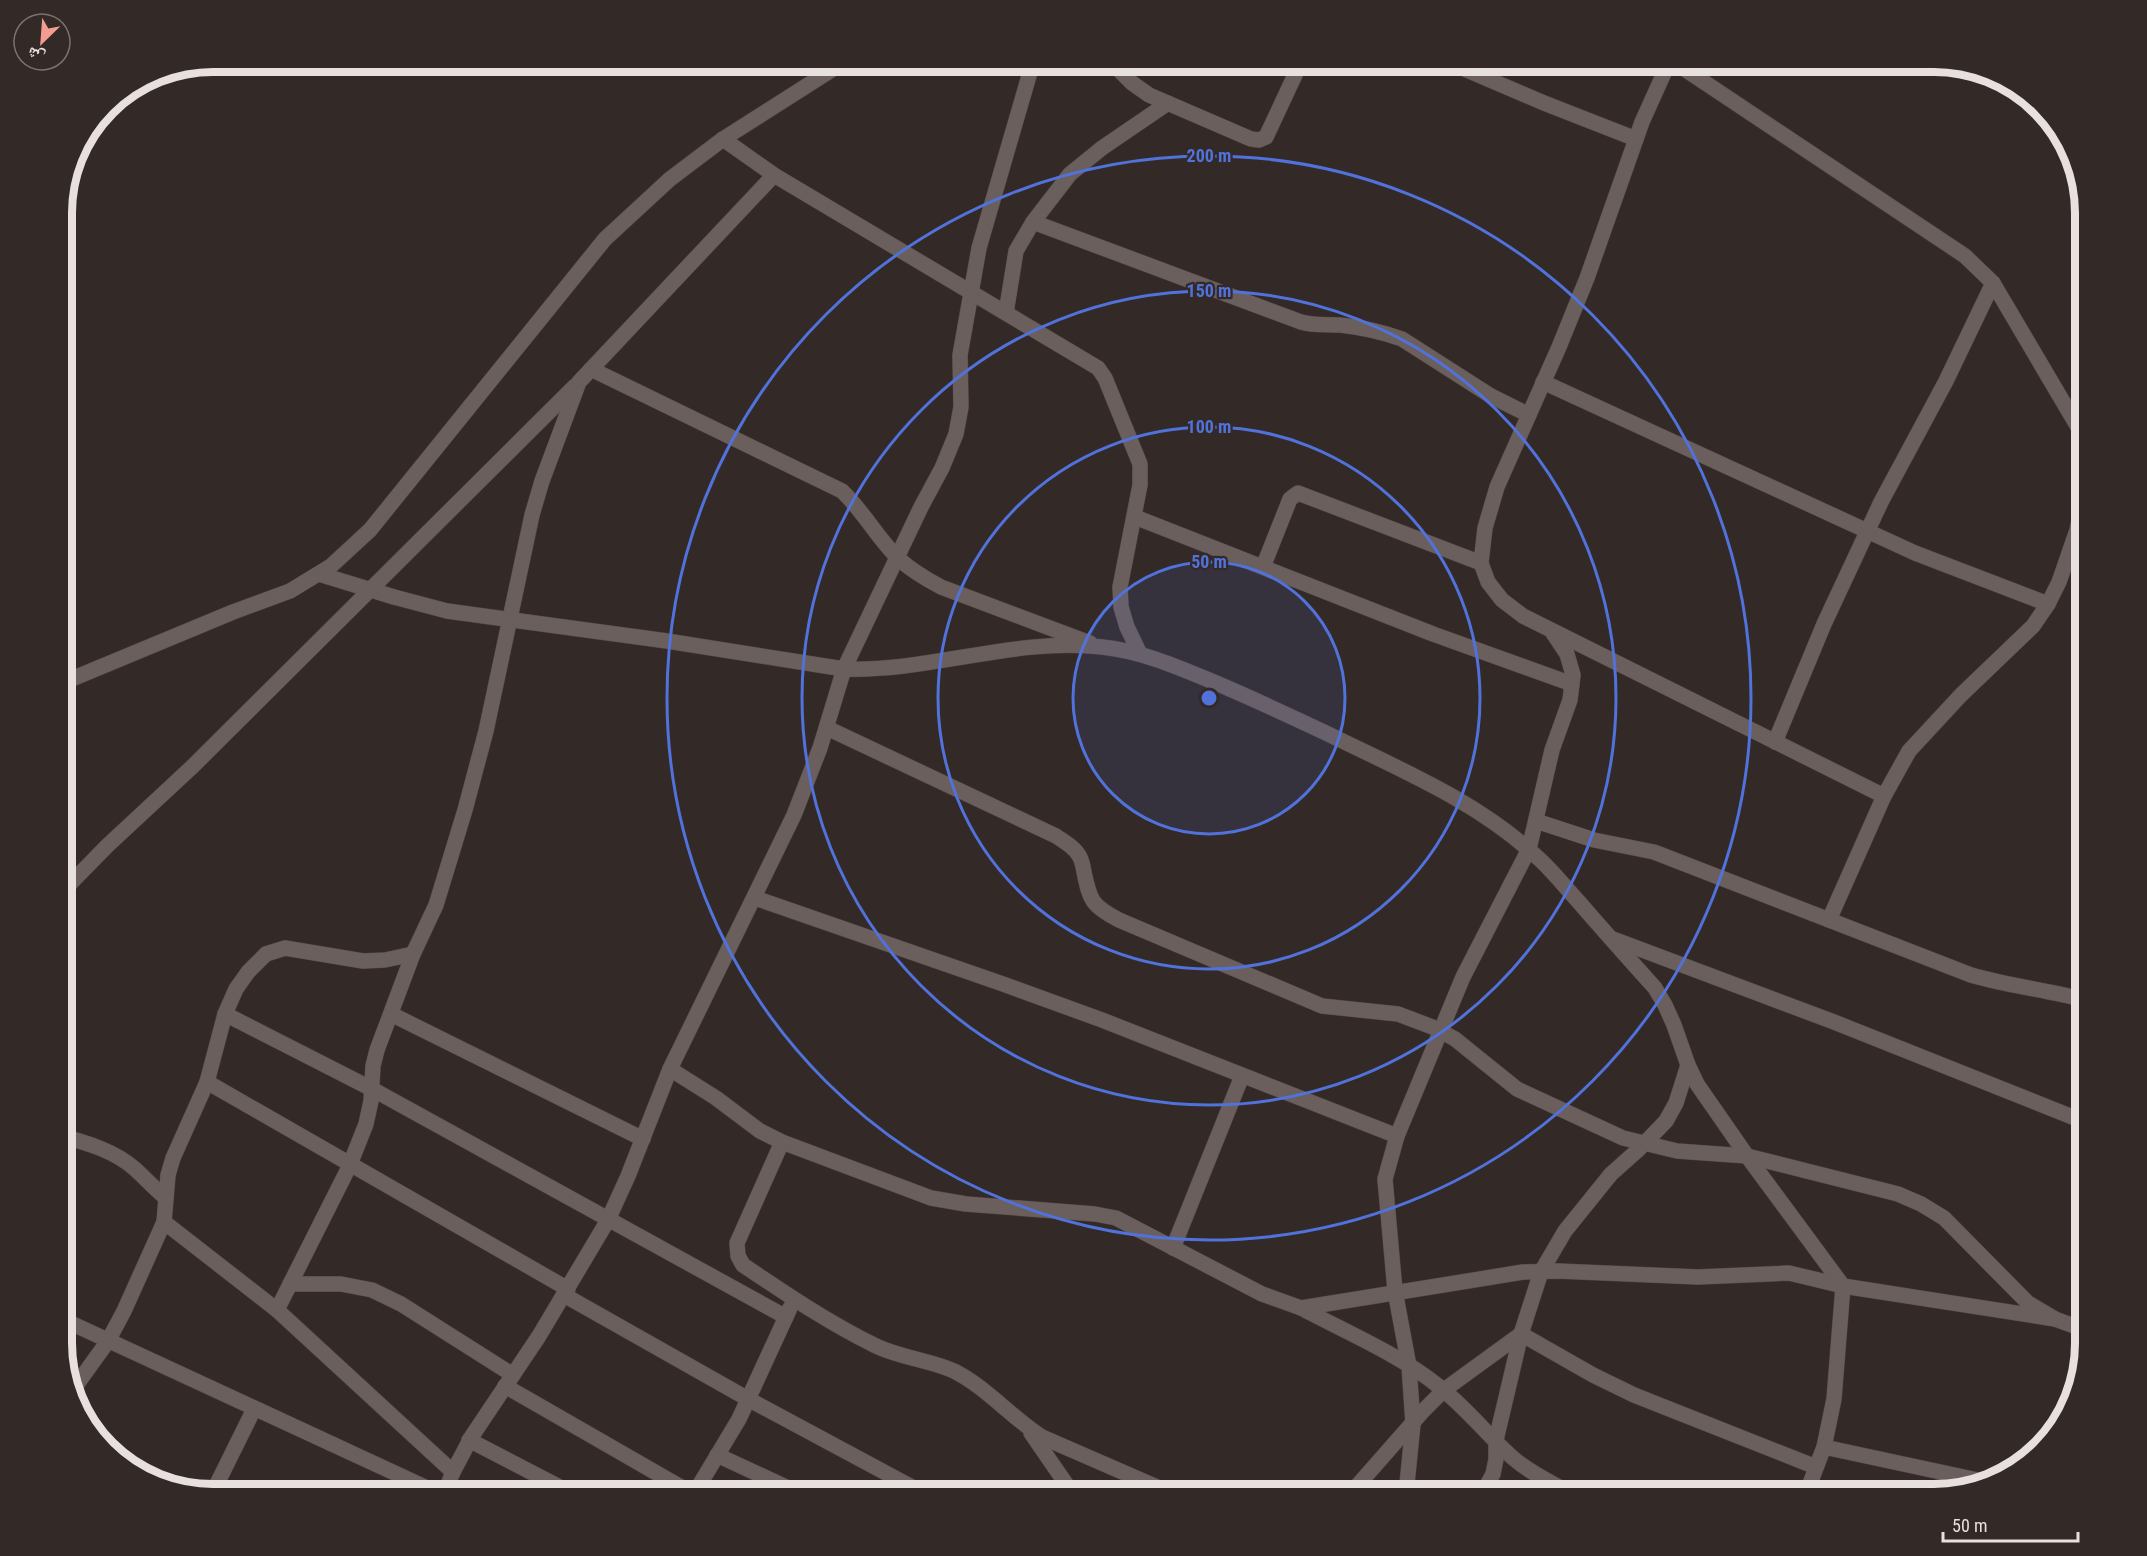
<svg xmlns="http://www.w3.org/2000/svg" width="2147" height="1556" viewBox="0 0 2147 1556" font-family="'Roboto Condensed','Noto Naskh Arabic',sans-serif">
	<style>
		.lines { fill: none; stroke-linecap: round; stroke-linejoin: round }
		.minor-casing { stroke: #504746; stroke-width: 16 }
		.minor { stroke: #6b5f5d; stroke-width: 15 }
		.ring { fill: none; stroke: #5072da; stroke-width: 3 }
		.rim { fill: none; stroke: #e7e0df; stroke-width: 8 }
		.centre { fill: #5072da; stroke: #332927; stroke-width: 3 }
		.ring-label { font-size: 18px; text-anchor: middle; font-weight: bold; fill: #5072da; stroke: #332927; stroke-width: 4.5; stroke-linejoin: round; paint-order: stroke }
	</style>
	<rect width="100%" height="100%" fill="#332927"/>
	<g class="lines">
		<defs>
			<g id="minor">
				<path d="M1111,62l21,21 17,12 102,44 8,1 7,-3 35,-75"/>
				<path d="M1448,62l96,41 92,36"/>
				<path d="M1669,62l-27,60 -55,156 -28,69 -62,140 -12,41 -4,35 7,19 14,18 21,16 361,180"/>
				<path d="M1674,62l291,194 28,27 92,156"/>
				<path d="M723,139l51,36 324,193 7,10 35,86v21l-20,102 1,20 6,20 13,27"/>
				<path d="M1033,222l268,100c13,4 26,2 39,3 21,2 42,7 62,14l89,57 38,19"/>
				<path d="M1006,313l10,-62 17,-29 37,-48 32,-26 66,-45"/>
				<path d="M591,369l251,122c22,21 36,48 57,68 13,12 27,20 42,28l149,56"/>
				<path d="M1543,382l372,171 133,51"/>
				<path d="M1135,517l298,117 139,50"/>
				<path d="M1263,567l27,-68 8,-6 183,70"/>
				<path d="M319,574l75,23 53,14 220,30 177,28c87,3 171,-32 258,-22 40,4 78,21 114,36 38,16 74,33 110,50 73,36 151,68 211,124 15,13 28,30 41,44 25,29 51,58 77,87l10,17 9,20 14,40 9,19 50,72 96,130 -9,113 -10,48 -18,47"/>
				<path d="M62,683l171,-71 57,-21 41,-25 39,-36 235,-291 65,-60 53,-40 121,-77"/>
				<path d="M827,728l229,108c7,5 17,10 22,18 4,5 5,12 6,18 6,29 8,34 35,48l203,86 76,8 37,14 20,11 62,50 106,49 54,13 70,5 151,38 23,10 23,14 84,85 27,16 30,11"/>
				<path d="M1775,742l49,-118 57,-122 65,-121 47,-98"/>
				<path d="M1536,821l58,19 60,12 317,123c38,11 77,15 114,25"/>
				<path d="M62,892l45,-46 85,-79 383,-381"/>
				<path d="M755,898l248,86 99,36 295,116"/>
				<path d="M1829,920l55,-124 25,-45 52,-56 72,-69 15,-22 11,-22 18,-52 8,-40"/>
				<path d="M1613,939l221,83 251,100"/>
				<path d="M225,1014l147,75 414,228"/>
				<path d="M391,1014l252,125"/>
				<path d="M670,1069l46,29 44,33 22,11 149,56 35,6 129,10 21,4 146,76 39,14 222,-36 35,-1 140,6 91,-4 54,13 212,33"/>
				<path d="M207,1082l361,207"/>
				<path d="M62,1136c25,7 53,15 73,33 10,9 20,20 31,29"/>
				<path d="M782,1142l-45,101 1,13 5,9c43,29 86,58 133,81 25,12 54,14 78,25 32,16 58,47 88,66l131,57"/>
				<path d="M164,1222l113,88 176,162"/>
				<path d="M1173,1248l69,-172"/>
				<path d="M290,1284h51l31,6 29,14 112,71"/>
				<path d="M564,1295l184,104 177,95"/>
				<path d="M1301,1308c43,23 99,47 136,77 28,21 50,50 76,73 17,15 39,25 59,36"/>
				<path d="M277,1310l72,-143 17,-43 5,-23 2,-35 4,-16 36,-96 23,-49 29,-95 21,-79 46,-216 10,-34 37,-99 195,-207"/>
				<path d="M62,1319l378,175"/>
				<path d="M505,1386l188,108"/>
				<path d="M72,1391l36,-50 16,-30 40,-89 4,-47 5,-17 34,-76 18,-68 11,-25 12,-17 18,-18 19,-6 78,13 22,-1 28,-6"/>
				<path d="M1031,1433l42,61"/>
				<path d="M469,1440l104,54"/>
				<path d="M1824,1447l163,35"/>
				<path d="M717,1455l84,39"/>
				<path d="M212,1494l42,-85"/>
				<path d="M444,1494l9,-22 19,-36 67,-100 69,-116 20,-44 42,-107 124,-254 26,-67 24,-79 77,-162 21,-39 14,-34 5,-27 -1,-52 19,-107 54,-186"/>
				<path d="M694,1494l45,-75 51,-111"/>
				<path d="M1350,1494l73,-83 21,-21 77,-56 72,41 41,20 182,72"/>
				<path d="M1406,1494l7,-70 -4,-58 -14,-75 -10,-112 12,-43 66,-159 66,-128 23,-99 18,-50 3,-25 -6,-21 -14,-21"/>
				<path d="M1482,1494l11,-20 3,-15v-19l25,-106 20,-62 24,-41 46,-57 27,-24 28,-29 10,-18 12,-38"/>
			</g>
		</defs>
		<use href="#minor" class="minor-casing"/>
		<use href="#minor" class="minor"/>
	</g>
	<circle cx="1209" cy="698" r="136" fill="#5072da" fill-opacity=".12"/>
	<g class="ring">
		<circle cx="1209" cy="698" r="136"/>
		<circle cx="1209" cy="698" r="271"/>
		<circle cx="1209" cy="698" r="407"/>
		<circle cx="1209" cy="698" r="542"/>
	</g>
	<path d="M0 0H2147V1556H0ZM213 72H1934A141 141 0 0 1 2075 213V1343A141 141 0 0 1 1934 1484H213A141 141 0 0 1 72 1343V213A141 141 0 0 1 213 72Z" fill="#332927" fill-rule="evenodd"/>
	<path class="rim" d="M213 72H1934A141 141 0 0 1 2075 213V1343A141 141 0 0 1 1934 1484H213A141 141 0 0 1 72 1343V213A141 141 0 0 1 213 72Z"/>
	<circle cx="1209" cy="698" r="9" class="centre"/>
	<g class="ring-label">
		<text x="1209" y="162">200 m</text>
		<text x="1209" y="297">150 m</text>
		<text x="1209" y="433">100 m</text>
		<text x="1209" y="568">50 m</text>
	</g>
	<g transform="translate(42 42) rotate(205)"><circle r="28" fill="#332927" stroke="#7b7271" stroke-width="1.5"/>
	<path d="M0-4.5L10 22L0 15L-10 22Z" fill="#f59c92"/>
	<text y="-9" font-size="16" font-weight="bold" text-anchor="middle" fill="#e7e0df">ش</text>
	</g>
	<path d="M1943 1532v9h135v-9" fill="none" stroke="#e7e0df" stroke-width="3"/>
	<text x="1952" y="1532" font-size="18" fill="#e7e0df" stroke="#332927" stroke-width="4.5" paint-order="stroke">50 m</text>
</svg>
